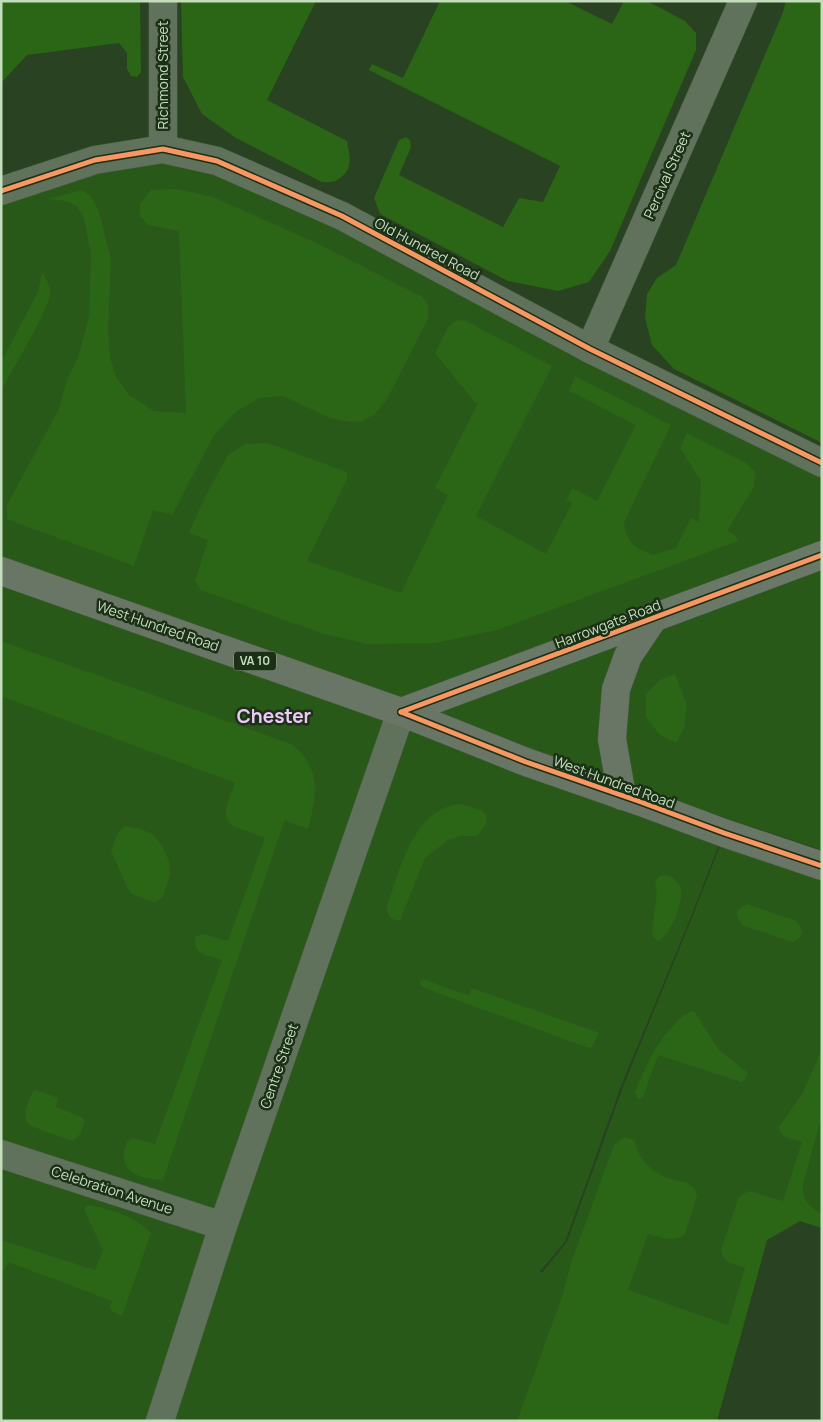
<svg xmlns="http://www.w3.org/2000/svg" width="823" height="1422" viewBox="0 0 823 1422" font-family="Manrope,sans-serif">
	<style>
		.built { fill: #295919 }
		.green { fill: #2b6516 }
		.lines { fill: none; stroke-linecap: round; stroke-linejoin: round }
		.street-casing { stroke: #475b40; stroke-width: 29 }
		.secondary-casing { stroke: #475b40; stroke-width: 29 }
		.primary-casing { stroke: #475b40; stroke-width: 29 }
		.street { stroke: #60725b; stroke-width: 28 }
		.secondary { stroke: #6a7867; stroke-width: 28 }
		.primary { stroke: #697565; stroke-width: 28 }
		.cycleway-casing { stroke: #1c3017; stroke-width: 8 }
		.cycleway { stroke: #f99763; stroke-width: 5 }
		.labels { text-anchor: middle; stroke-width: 5; stroke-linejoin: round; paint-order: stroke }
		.shield { fill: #1c3017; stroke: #92aa8b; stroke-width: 1 }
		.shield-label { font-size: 12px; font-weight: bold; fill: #c4debd }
		.street-label { font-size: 14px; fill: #c4debd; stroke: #1c3017 }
		.district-label { font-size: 19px; font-weight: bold; fill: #f0c8fb; stroke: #1c3017 }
	</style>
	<rect width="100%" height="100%" fill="#294221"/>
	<g class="built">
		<path d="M95,161h121l606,303v90l-420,160 326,107 -38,98 -69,167 -56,156 -25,29 2,2 25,-31 56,-155 68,-167 38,-97 93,30v375l-22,-7 -33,19 -28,103 -165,-59 -47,137h-526v-1229z"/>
		<path d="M822,558v292l-413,-137z"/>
	</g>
	<g class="green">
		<path d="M1,1h139l1,71 -4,5 -6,-1 -4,-7v-16l-8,-10 -92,12 -26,28z"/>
		<path d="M181,1h135l-49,99 80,41c3,15 7,30 -10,39 -3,3 -11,2 -15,2l-86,-44 -34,-24 -19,-37z"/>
		<path d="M440,1h125l47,23 12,-23h23l38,20 11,12v17l-86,201 -21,31 -31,9 -50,-10 -128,-67 -6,-16 25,-58 7,-3 4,3 1,7 -12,28 104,52 16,-29 24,4 17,-36 -191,-96 3,-6 31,14z"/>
		<path d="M786,1h36v442l-148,-74 -22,-24 -7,-27 2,-24 10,-16 19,-13 107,-253z"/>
		<path d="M177,189l36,8 99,44 111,56 5,8v14l-41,80 -12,15 -13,7 -10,1 -22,-4 -47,-22 -23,2 -22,12 -24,25 -42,80 -19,-5 -19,56 -127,-47v-14l52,-96 8,-29 12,-25 10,-39 2,-62 -7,-36 -7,-12 -11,-5 -19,-2 35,-9 9,6 8,16 12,48 -3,70 2,27 6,20 13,18 25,16 32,2 -7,-182 -31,-6 -8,-9v-12l11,-14z"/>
		<path d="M42,273c4,5 7,11 8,18 2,16 -40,81 -49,101v-30l37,-70z"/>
		<path d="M456,320l10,1 86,45 -76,150 70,38 26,-51 -6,-3 6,-12 25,13 39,-76 -67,-34 6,-15 96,49 -47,97c3,22 10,25 29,33l23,-7 15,-30 8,4 2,-41 -21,-33 7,-15 59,30 9,9 -1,15 -27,44 8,4 3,6 -241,89 -62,13 -68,1 -46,-11 -120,-43 -6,-9 13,-41 -19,-7 15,-34 24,-44 17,-11 23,-1 79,29v7l-40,82 94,32 47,-98 -13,-7 42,-83 -42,-52 13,-26z"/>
		<path d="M1,641l290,103c31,24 26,51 17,85l-23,-9 -1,2 -121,358c-14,-1 -36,-3 -39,-21 -2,-6 2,-13 4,-19l5,-2 22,6 67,-184c-14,-6 -31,-4 -26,-24l8,-2 24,7 37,-103 -32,-12c-15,-12 -2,-29 2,-43l-234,-87z"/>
		<path d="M675,674l12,31 -3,23 -8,15 -17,-9 -13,-17v-23l14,-14z"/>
		<path d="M461,804l22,7 3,4 1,6 -3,6 -6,8 -6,1h-12l-12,4 -23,18 -25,62 -3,1c-8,-3 -9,-6 -10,-14 13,-37 26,-99 74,-103z"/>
		<path d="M126,826l15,3 12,6 9,10 7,16 1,14 -7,22 -8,6 -25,-10 -19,-42c4,-8 6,-22 15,-25z"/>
		<path d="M665,875c6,2 12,4 15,11 6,12 -10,51 -22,55l-4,-3 -2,-7 5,-38 -2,-9 3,-7z"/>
		<path d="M747,904l49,17c8,9 9,16 -4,21l-50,-17c-8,-10 -6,-16 5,-21z"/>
		<path d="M423,979l46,17 3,-8 127,45 -7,14 -3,1 -165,-60 -4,-4v-3z"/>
		<path d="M694,1011l25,39 29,23 -3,6 -3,3 -84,-27 -15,42 -5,2 -3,-7c10,-24 19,-46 37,-65 7,-8 11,-13 22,-16z"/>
		<path d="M822,1049v65l-19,71c-1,16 6,21 19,29v14l-22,-7 -33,19 -50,181h-200l45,-124 10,-37 42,-115 11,-8 9,3c6,22 17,32 39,40 6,1 14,2 19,6 3,2 4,6 5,10l-12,38c-12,10 -24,3 -37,0l-20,56 100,35 17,-57c-12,-5 -21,-4 -24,-18l17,-51 5,-5 6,-3 34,10 19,-59c-9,-3 -21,-3 -23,-15l24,-35z"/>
		<path d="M34,1089l24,9 -2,9 26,10 2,4c-1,9 -4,16 -12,20l-41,-15c-12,-9 -2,-25 3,-37z"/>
		<path d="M89,1205c27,6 41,9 62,28l-29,83 -10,-5 -2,-4 2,-6 -104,-39 -4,8 -3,1v-31l94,30 8,-20 -18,-38v-5z"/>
	</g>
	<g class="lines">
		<defs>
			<g id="street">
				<path d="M163,149v-148"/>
				<path d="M1,191l94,-31 68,-11 54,12 125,55 248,133 232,114"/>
				<path d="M590,349l153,-348"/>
				<path d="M1,1154l222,72"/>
				<path d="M160,1421l63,-195 178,-514"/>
			</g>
			<path id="secondary" d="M401,712l421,-157"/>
			<g id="primary">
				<path d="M1,571l400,141 125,50 115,40 83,31 98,33"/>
				<path d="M622,796l-10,-57 4,-50 12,-33 25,-37"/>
			</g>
		</defs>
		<use href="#street" class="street-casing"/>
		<use href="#secondary" class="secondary-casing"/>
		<use href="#primary" class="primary-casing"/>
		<use href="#street" class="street"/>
		<use href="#secondary" class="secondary"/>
		<use href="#primary" class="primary"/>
		<defs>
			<g id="cycleway">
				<path d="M1,191l94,-31 68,-11 54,12 125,55 248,133 232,114"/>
				<path d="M401,712l421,-157"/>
				<path d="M401,712l125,50 115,40 83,31 98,33"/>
			</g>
		</defs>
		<use href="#cycleway" class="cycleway-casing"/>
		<use href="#cycleway" class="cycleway"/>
	</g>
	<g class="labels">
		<rect class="shield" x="234" y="651.5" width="42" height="19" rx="4"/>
		<g class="shield-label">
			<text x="255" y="665">VA 10</text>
		</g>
		<g class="street-label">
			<text transform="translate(163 75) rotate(-90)" y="5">Richmond Street</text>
			<text transform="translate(667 175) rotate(-66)" y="5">Percival Street</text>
			<text transform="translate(427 249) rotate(28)" y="5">Old Hundred Road</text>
			<text transform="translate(608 624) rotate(-21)" y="5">Harrowgate Road</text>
			<text transform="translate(158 626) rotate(19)" y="5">West Hundred Road</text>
			<text transform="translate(614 782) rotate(20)" y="5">West Hundred Road</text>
			<text transform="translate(279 1066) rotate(-71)" y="5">Centre Street</text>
			<text transform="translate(112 1190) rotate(18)" y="5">Celebration Avenue</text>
		</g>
		<g class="district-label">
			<text x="274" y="723">Chester</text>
		</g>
	</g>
	<rect width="823" height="1422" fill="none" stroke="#c4debd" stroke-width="5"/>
</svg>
